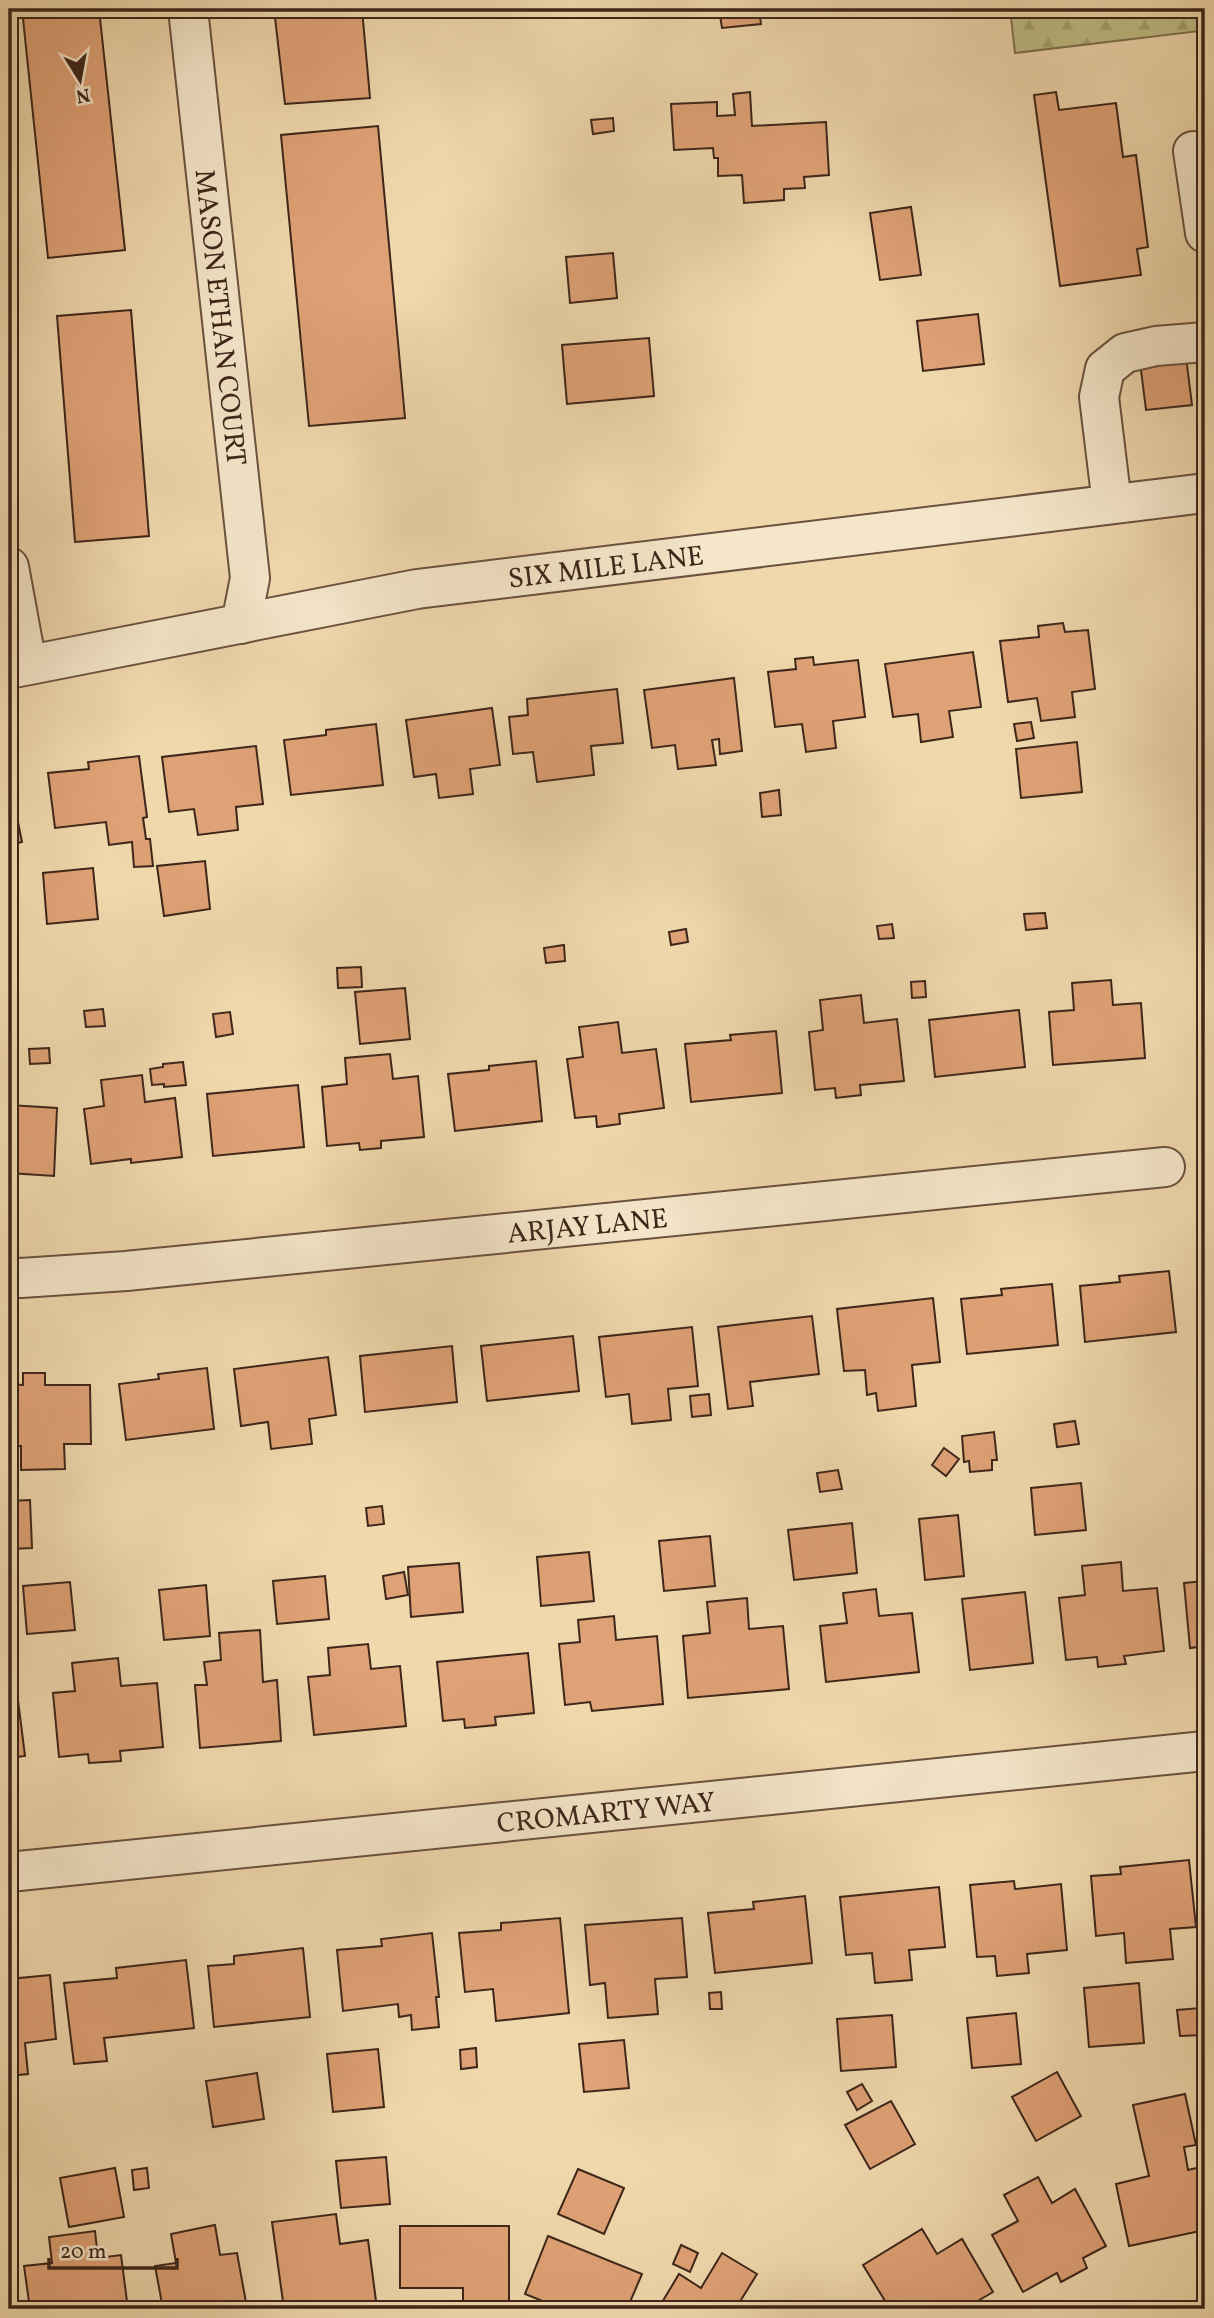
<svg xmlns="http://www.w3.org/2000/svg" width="1214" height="2318" viewBox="0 0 1214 2318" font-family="Vollkorn,serif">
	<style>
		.forest { fill: url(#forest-firs); stroke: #7e7250; stroke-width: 2 }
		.building { fill: #dfa276; stroke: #3d261a; stroke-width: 2 }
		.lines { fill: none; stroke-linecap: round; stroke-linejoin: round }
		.minor-casing { stroke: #6a523f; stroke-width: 42 }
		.minor { stroke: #f5e6ca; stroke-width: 38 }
		.labels { text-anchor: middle; stroke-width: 6; stroke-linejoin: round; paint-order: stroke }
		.street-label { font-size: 28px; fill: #3d261a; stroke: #f5e6ca }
	</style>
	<defs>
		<pattern id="forest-firs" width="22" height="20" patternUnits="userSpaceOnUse" patternTransform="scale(1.75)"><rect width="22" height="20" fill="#c0bd85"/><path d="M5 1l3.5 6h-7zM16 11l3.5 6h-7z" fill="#a6a272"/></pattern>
	</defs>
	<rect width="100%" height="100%" fill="#f0d8ad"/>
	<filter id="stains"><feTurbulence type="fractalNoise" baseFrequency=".00286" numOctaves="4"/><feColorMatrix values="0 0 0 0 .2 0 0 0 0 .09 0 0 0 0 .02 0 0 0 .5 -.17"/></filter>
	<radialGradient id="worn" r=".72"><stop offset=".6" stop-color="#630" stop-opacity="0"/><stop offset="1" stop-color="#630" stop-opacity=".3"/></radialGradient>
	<path class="forest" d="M1010,9h195v87l-6,-65 -184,22z"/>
	<g class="building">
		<path d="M22,9h77l26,241 -77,8z"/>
		<path d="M274,9h88l8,89 -85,6z"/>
		<path d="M719,9h40l2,15 -39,4z"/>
		<path d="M750,92l2,34 74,-4 3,53 -25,2 1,11 -21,1v11l-40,3 -2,-28 -24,1v-18h-4l-1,-10 -39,2 -3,-46 46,-2v14l18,-1 -2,-21z"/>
		<path d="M1056,92l3,18 57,-7 7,54 13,-2 12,92 -11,2 4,26 -81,11 -26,-191z"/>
		<path d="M613,118l1,13 -21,3 -2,-14z"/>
		<path d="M378,126l27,292 -96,8 -28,-291z"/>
		<path d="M911,207l10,68 -41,5 -10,-67z"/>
		<path d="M613,253l4,45 -47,5 -4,-46z"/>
		<path d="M131,310l18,226 -74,6 -18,-226z"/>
		<path d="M978,314l6,50 -61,7 -6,-50z"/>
		<path d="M649,338l5,58 -87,8 -5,-59z"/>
		<path d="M1186,357l6,48 -46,5 -6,-48z"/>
		<path d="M1063,623l2,9 23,-2 7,59 -23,3 3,25 -34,4 -4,-23 -29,4 -8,-61 39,-4 -1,-11z"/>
		<path d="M973,652l8,55 -32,4 4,26 -32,5 -3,-28 -25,3 -8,-53z"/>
		<path d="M813,657l1,8 44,-5 7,57 -32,4 3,27 -30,4 -4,-28 -27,3 -7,-55 28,-3 -1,-10z"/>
		<path d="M734,678l8,73 -22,3 -1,-15 -7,1 4,25 -38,4 -3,-24 -23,3 -8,-58z"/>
		<path d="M617,689l6,54 -32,3 3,29 -57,7 -4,-30 -20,2 -4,-37 19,-2 -1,-16z"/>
		<path d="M492,708l8,57 -30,4 3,25 -34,4 -3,-24 -22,3 -8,-57z"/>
		<path d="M1031,722l3,16 -17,3 -3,-17z"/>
		<path d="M376,724l7,61 -92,10 -7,-55 42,-5v-5z"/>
		<path d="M1077,742l5,50 -61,6 -5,-49z"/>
		<path d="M256,746l7,58 -27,3 2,23 -40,5 -4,-26 -25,3 -7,-55z"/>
		<path d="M139,756l8,61 -4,1 3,21h4l3,27 -19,1 -2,-25 -23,3 -3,-23 -51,6 -7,-55 41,-4 -1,-7z"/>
		<path d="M9,787h2l11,55 -13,3z"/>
		<path d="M779,790l2,25 -19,2 -2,-24z"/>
		<path d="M205,861l5,48 -46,7 -7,-50z"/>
		<path d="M93,868l5,51 -51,5 -4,-51z"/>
		<path d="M1045,913l2,15 -21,2 -2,-16z"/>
		<path d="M892,924l2,14 -15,1 -2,-13z"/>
		<path d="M686,929l2,13 -17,3 -2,-13z"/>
		<path d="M564,945l1,16 -19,2 -2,-15z"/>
		<path d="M361,967l1,20 -24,1 -1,-20z"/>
		<path d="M1111,980l2,25 28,-2 4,55 -92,7 -4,-53 25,-2 -2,-27z"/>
		<path d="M925,981l1,16 -14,1 -1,-16z"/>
		<path d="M405,988l5,51 -50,5 -5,-52z"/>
		<path d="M861,995l3,28 33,-4 7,62 -44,4 1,10 -25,3 -1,-10 -20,2 -6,-58 14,-2 -3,-30z"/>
		<path d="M103,1009l2,17 -19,1 -2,-16z"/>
		<path d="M1019,1010l6,57 -90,10 -6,-57z"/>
		<path d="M230,1012l3,22 -17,3 -3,-23z"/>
		<path d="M618,1022l4,31 34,-4 8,59 -45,6 1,10 -23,3 -1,-11 -21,2 -8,-59 16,-2 -4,-30z"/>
		<path d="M776,1031l6,62 -91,9 -6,-58 46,-4 -1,-5z"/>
		<path d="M49,1048l1,15 -20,1 -1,-15z"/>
		<path d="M390,1054l3,25 25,-3 6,61 -43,4v7l-21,2 -1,-7 -32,3 -5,-59 25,-3 -2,-26z"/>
		<path d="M536,1061l6,60 -87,10 -7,-57 41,-4v-4z"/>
		<path d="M183,1062l3,23 -22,2v-3l-12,1 -2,-16 13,-2v-3z"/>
		<path d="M142,1075l3,27 30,-4 7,59 -51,6v-4l-40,5 -7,-55 20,-3 -3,-26z"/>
		<path d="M298,1085l6,62 -91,9 -6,-62z"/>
		<path d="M9,1105l48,3 -3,68 -45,-3z"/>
		<path d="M1169,1271l7,61 -91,10 -5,-56 40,-4 -1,-6z"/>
		<path d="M1052,1284l6,61 -91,9 -6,-55 41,-4 -1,-6z"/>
		<path d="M933,1298l7,64 -28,3 4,41 -38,5 -2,-18 -9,2 -2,-25 -21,1 -7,-62z"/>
		<path d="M812,1316l7,58 -69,8 3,24 -25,3 -10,-82z"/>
		<path d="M692,1327l6,59 -30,3 3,31 -39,4 -3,-30 -23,3 -7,-60z"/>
		<path d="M573,1336l6,55 -92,10 -6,-55z"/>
		<path d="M452,1346l5,56 -92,10 -5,-56z"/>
		<path d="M328,1357l8,58 -27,4 3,25 -41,5 -3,-27 -27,4 -7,-57z"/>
		<path d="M207,1368l7,61 -88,11 -7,-56 40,-5 -1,-5z"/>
		<path d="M23,1373h22v12h45l1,59h-27l1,25 -44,1v-24h-12v-62l14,1z"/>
		<path d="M709,1394l2,21 -19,2 -2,-21z"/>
		<path d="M1075,1421l4,23 -22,3 -3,-23z"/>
		<path d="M994,1432l3,28h-5v10l-22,2 -1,-11 -5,1 -2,-26z"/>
		<path d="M944,1448l15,11 -13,17 -14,-11z"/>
		<path d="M838,1470l4,19 -22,3 -3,-19z"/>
		<path d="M1081,1483l5,47 -51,5 -4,-47z"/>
		<path d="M30,1500l2,48 -23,1v-48z"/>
		<path d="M382,1506l2,18 -16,2 -2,-18z"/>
		<path d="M958,1515l6,61 -39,4 -6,-61z"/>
		<path d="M852,1523l5,50 -63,7 -6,-50z"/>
		<path d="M710,1536l5,50 -51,5 -5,-50z"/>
		<path d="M589,1552l5,49 -53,5 -4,-49z"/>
		<path d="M1121,1562l2,29 34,-3 7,63 -40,5 2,8 -28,3 -1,-10 -31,3 -7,-62 26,-3 -3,-29z"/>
		<path d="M459,1563l4,49 -52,5 -3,-50z"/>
		<path d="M404,1572l4,23 -22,4 -3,-23z"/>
		<path d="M325,1576l4,43 -52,5 -4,-43z"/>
		<path d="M1205,1581v65l-15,2 -6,-65z"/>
		<path d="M70,1582l5,48 -48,4 -4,-48z"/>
		<path d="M206,1585l4,51 -46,4 -5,-50z"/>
		<path d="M876,1589l3,27 33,-3 7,59 -93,10 -6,-56 27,-3 -4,-30z"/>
		<path d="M1025,1592l8,71 -63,7 -8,-71z"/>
		<path d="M747,1598l2,31 34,-3 6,63 -101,9 -5,-62 27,-3 -3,-31z"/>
		<path d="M614,1616l2,24 41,-4 6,68 -71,7 -2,-9 -25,3 -6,-61 21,-2 -2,-22z"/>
		<path d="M260,1630l3,52 14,-2 4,61 -81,7 -5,-63h12l-3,-23 17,-2 -2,-27z"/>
		<path d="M368,1644l3,25 29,-3 6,60 -92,9 -6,-58 22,-2 -2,-27z"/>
		<path d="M528,1653l6,60 -39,4 1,8 -31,3 -1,-9 -21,2 -6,-59z"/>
		<path d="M118,1658l3,28 36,-3 6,64 -43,4 1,10 -32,2 -1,-9 -29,3 -6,-64 22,-2 -3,-28z"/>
		<path d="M17,1692l8,64 -16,2v-65z"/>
		<path d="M1189,1860l7,67 -26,2 3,30 -47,4 -2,-30 -28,3 -5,-60 30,-2 -1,-7z"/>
		<path d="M1014,1881l1,8 46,-5 6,66 -40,4 2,19 -32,3 -2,-20 -18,1 -7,-72z"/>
		<path d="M939,1887l6,60 -36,3 3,30 -37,3 -3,-30 -26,2 -6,-58z"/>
		<path d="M805,1896l7,67 -97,10 -7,-60 46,-4 -1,-7z"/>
		<path d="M560,1918l9,95 -73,8 -3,-32 -28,3 -6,-59 42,-3v-7z"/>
		<path d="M682,1918l5,59 -32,2 3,35 -50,4 -3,-35 -15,2 -5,-60z"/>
		<path d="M432,1933l7,64h-3l3,30 -27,3 -1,-15 -12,2 -1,-13 -55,7 -6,-61 45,-4 -1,-7z"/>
		<path d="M303,1948l7,69 -96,10 -6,-61 26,-2v-8z"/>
		<path d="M186,1960l8,68 -90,10 3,23 -33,3 -10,-81 53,-5 -1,-10z"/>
		<path d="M50,1975l6,64 -31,4 3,31 -19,2v-97z"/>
		<path d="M1139,1983l5,60 -55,4 -5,-59z"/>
		<path d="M721,1992l1,17h-12l-1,-16z"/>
		<path d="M1201,2008l2,27 -23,1 -3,-26z"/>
		<path d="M1016,2013l5,51 -49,4 -5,-50z"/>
		<path d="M892,2015l4,52 -55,4 -4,-52z"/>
		<path d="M624,2040l5,48 -45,4 -5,-48z"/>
		<path d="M476,2048l1,19 -16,2 -1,-19z"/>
		<path d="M378,2049l6,58 -51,5 -6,-58z"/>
		<path d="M1057,2072l24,44 -45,25 -24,-44z"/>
		<path d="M257,2073l7,46 -51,8 -7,-46z"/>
		<path d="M862,2084l10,17 -15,9 -10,-18z"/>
		<path d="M1185,2094l11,51 -12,2 4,23 17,-4v64l-76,16 -13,-62 33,-8 -16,-71z"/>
		<path d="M891,2101l24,43 -45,25 -25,-44z"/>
		<path d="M386,2157l4,47 -49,4 -5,-47z"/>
		<path d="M115,2168l9,49 -55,10 -9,-49z"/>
		<path d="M147,2168l2,20 -15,2 -2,-20z"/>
		<path d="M578,2169l46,19 -20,46 -46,-20z"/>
		<path d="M1038,2177l14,26 23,-14 31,57 -23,12 4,10 -26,14 -4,-9 -34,19 -31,-57 26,-14 -14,-26z"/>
		<path d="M336,2214l4,30 28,-4 8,61 -60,8h-32l-12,-87z"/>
		<path d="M215,2225l5,30 17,-2 10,55 -84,1 -8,-43 21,-3 -5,-29z"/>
		<path d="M400,2226h109v77h-46v-15h-63z"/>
		<path d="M922,2229l15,25 25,-15 31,53 -29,17h-74l-27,-44z"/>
		<path d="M95,2231l3,27 23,-3 7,54h-98l-6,-43 28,-3 -3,-26z"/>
		<path d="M548,2236l94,38 -15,35h-65l-37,-15z"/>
		<path d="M681,2245l17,8 -8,19 -17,-8z"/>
		<path d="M722,2253l35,21 -21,34 2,1h-80l21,-35 22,14z"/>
	</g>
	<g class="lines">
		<defs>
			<g id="minor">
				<path id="s1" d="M188,9l62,569 -9,46"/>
				<path d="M1193,151l12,82"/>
				<path d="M1112,504l-13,-107 6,-28 20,-16 31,-7 49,-4"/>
				<path d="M9,567l18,98"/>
				<path id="s2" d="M9,669l408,-80 788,-96"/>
				<path id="s3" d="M9,1277l12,1 105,-7 1039,-104"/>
				<path id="s4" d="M9,1872l1196,-121"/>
			</g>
		</defs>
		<use href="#minor" class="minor-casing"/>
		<use href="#minor" class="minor"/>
	</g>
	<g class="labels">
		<g class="street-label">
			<text dy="10" stroke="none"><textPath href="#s1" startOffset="310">MASON ETHAN COURT</textPath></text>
			<text dy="10" stroke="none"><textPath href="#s2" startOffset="606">SIX MILE LANE</textPath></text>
			<text dy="10" stroke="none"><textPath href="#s3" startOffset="581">ARJAY LANE</textPath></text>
			<text dy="10" stroke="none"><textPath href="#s4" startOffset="600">CROMARTY WAY</textPath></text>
		</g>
	</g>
	<rect width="1214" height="2318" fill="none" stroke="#f0d8ad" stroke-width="35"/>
	<rect x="10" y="10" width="1193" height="2297" fill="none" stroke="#3d261a" stroke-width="3.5"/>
	<rect x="18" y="18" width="1179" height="2283" fill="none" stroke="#3d261a" stroke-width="2"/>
	<g transform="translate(80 80) rotate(169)" stroke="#f5e6ca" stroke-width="5" paint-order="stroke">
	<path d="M0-5L12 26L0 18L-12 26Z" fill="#3d261a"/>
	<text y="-10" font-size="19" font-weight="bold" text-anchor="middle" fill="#3d261a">N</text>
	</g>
	<path d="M49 2258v10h128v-10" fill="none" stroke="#3d261a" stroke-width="3.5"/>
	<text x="60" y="2258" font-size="21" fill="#3d261a" stroke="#f5e6ca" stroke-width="5" paint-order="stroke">20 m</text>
	<rect width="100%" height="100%" filter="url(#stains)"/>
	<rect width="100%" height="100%" fill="url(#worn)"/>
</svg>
